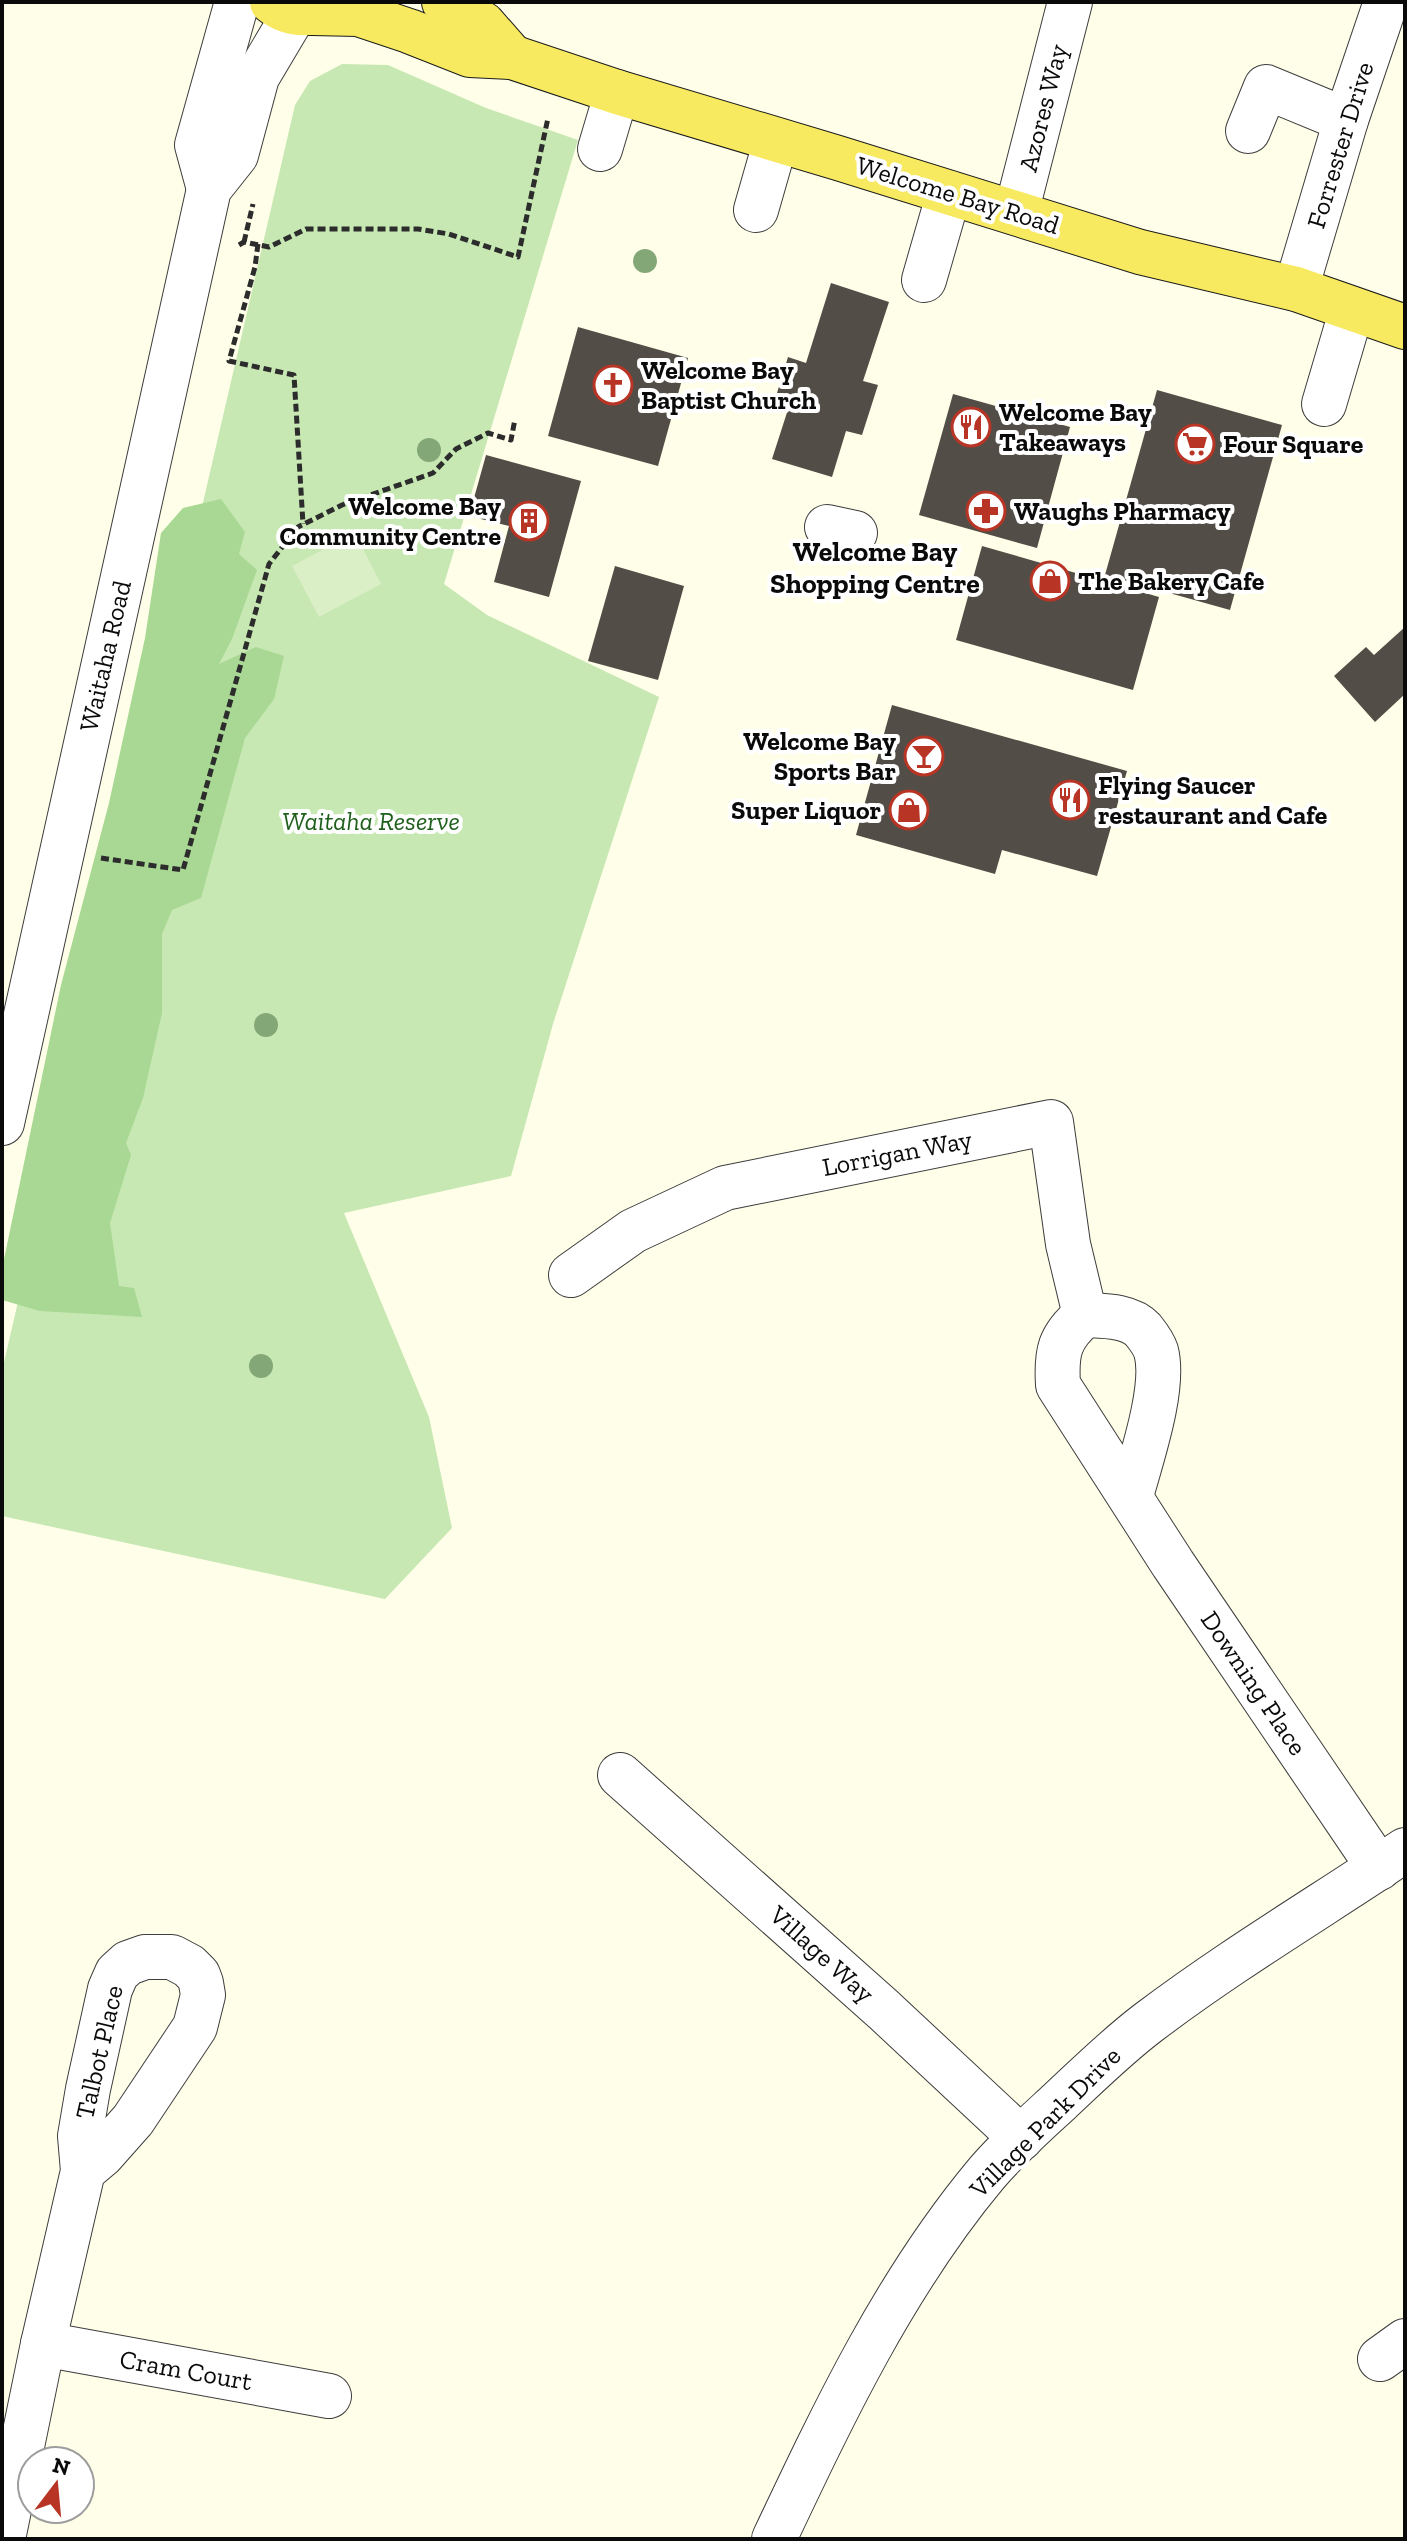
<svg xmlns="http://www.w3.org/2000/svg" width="1407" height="2541" viewBox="0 0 1407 2541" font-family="'Zilla Slab',serif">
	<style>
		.green { fill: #c7e8b3 }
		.forest { fill: #a8d893 }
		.pitch { fill: #daefc5 }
		.building { fill: #534d47 }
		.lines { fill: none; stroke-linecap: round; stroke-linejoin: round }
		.minor-casing { stroke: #3d3d3d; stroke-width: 46 }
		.major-casing { stroke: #1b1b1b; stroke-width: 46 }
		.path { stroke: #2c2c2c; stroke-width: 5; stroke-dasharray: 8 4; stroke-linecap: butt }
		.minor { stroke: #fff; stroke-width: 44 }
		.major { stroke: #f7e960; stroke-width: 44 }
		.tree { fill: #84a778 }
		.labels { text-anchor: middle; stroke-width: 8; stroke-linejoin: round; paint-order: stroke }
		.street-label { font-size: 26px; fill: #0a0a0a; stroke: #fff }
		.poi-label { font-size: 26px; font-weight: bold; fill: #0a0a0a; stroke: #fff; text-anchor: start }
		.park-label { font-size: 26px; font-style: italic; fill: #20601d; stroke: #fff }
		.neighbourhood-label { font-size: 28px; font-weight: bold; fill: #0a0a0a; stroke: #fff }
	</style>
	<rect width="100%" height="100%" fill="#fffee8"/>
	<path class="green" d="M342,64l46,1 98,43 92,32 -134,444 43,31 172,82 -106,327 -42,152 -167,37 85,204 23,111 -67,71 -383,-83v-145l293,-1266 15,-24z"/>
	<path class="forest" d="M221,499l24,33 -6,22 18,16 -25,69 -13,25 37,-17 28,9 -10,43 -29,39 -44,160 -29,12 -10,24v79l-19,85 -17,45 5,12 -21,68 9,63 15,2 8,29 -102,-6 -38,-11v-31l59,-284 48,-182 36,-165 16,-105 22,-25z"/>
	<path class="pitch" d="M355,533l26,51 -62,33 -27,-51z"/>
	<g class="building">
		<path d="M831,283l58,19 -26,79 15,4 -16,50 -16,-4 -14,46 -60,-18 20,-62 -15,-4 11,-36 18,6z"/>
		<path d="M578,327l110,31 -30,108 -110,-30z"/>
		<path d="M1157,390l125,35 -52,185 -125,-35z"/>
		<path d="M953,394l117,33 -33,121 -118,-33z"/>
		<path d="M486,455l95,26 -32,116 -55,-15 15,-56 -40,-10z"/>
		<path d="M982,546l177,51 -26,93 -177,-50z"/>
		<path d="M615,566l69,20 -26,94 -70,-19z"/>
		<path d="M1405,627v67l-30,28 -41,-46 32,-29 8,8z"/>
		<path d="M892,705l235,66 -30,105 -95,-26 -7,24 -139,-39z"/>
	</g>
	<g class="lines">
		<defs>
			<g id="minor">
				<path d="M1248,131l18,-44 80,33"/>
				<path d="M600,149l17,-57"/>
				<path d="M209,189l-12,-44 40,-143"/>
				<path d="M756,210l20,-70"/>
				<path d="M1016,213l54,-211"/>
				<path d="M924,280l25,-87"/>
				<path d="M1296,289l50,-169 40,-118"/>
				<path d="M1324,404l28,-95"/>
				<path d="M827,527l28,6"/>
				<path d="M2,1123l207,-934 27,-34 21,-78 38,-64"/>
				<path d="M571,1275l62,-44 92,-43 326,-66 17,122 17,71"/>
				<path d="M1131,1496c10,-37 35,-109 25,-145 -2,-6 -9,-16 -13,-21 -14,-15 -40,-14 -58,-15 -26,22 -29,37 -27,70l115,179 206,304"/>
				<path d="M620,1775l264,235 137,128"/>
				<path d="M43,2344l286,52"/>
				<path d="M1380,2359l25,-18"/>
				<path d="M3,2539l40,-195 40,-173 -3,-35 8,-47 22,-100 7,-16 11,-10 17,-6h27l17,9 9,9 3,8 2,12 -8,32 -62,93 -31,35 -19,16"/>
				<path d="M774,2539c60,-127 121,-256 212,-365 22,-26 48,-49 73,-72 29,-27 58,-56 90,-80 82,-62 171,-115 256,-172"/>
			</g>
			<g id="major">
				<path d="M272,2c19,15 45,15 64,0"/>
				<path d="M444,2l39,22 29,33"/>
				<path d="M312,13l46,1 51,17 61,24 42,2 105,35 221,66 302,94 156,37 109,38"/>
			</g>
		</defs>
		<use href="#minor" class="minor-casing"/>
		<use href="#major" class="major-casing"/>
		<g class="path">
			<path d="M244,242l9,-38"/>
			<path d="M258,244l-3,23 -26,94 65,14 9,149"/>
			<path d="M239,245l5,-3 25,5 37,-18h112l31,5 69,23 30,-139"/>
			<path d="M101,858l82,12 86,-306 29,-37 44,-22 91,-32 23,-24 32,-16 23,7 4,-21"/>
		</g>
		<use href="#minor" class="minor"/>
		<use href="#major" class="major"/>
	</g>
	<g class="tree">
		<circle cx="645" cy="261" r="12"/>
		<circle cx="429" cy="450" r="12"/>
		<circle cx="266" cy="1025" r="12"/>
		<circle cx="261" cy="1366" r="12"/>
	</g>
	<defs>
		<symbol id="church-ring" viewBox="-11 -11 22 22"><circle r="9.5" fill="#fff" stroke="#b83425" stroke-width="1.5"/><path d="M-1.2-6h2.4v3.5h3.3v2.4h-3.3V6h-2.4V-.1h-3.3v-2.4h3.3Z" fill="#b83425"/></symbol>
		<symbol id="restaurant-ring" viewBox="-11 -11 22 22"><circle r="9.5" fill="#fff" stroke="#b83425" stroke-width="1.5"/><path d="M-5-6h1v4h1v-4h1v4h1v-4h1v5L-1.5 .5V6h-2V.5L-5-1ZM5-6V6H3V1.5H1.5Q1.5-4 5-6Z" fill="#b83425"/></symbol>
		<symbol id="supermarket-ring" viewBox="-11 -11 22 22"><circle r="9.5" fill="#fff" stroke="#b83425" stroke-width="1.5"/><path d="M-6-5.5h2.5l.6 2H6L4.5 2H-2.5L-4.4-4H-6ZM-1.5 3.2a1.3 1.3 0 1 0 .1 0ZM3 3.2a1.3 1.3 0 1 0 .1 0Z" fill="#b83425"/></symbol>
		<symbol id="pharmacy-ring" viewBox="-11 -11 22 22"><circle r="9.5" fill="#fff" stroke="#b83425" stroke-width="1.5"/><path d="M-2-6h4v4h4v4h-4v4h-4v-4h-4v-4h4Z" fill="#b83425"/></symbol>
		<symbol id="building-ring" viewBox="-11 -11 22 22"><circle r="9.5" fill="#fff" stroke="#b83425" stroke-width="1.5"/><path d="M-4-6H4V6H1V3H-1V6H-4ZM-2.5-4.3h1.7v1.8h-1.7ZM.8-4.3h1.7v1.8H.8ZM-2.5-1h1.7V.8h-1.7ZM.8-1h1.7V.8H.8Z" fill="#b83425"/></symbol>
		<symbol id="shop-ring" viewBox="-11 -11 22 22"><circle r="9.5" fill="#fff" stroke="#b83425" stroke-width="1.5"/><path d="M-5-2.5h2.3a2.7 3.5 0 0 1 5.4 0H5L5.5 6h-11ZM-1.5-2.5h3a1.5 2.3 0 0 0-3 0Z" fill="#b83425"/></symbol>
		<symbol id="bar-ring" viewBox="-11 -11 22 22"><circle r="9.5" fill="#fff" stroke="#b83425" stroke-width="1.5"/><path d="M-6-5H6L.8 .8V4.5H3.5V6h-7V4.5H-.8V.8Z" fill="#b83425"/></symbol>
	</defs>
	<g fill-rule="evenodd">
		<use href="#church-ring" x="591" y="363" width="44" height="44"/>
		<use href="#restaurant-ring" x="949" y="405" width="44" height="44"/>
		<use href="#supermarket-ring" x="1173" y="422" width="44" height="44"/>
		<use href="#pharmacy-ring" x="964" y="489" width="44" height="44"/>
		<use href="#building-ring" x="507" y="499" width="44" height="44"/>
		<use href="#shop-ring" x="1028" y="559" width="44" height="44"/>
		<use href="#bar-ring" x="902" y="734" width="44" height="44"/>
		<use href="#restaurant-ring" x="1048" y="778" width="44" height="44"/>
		<use href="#shop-ring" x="887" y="788" width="44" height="44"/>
	</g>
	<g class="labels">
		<g class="street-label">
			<text transform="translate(1043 108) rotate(-76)" y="9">Azores Way</text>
			<text transform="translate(1340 145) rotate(-73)" y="9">Forrester Drive</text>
			<text transform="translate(958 195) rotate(17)" y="9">Welcome Bay Road</text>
			<text transform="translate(105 656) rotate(-77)" y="9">Waitaha Road</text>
			<text transform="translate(897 1153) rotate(-11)" y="9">Lorrigan Way</text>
			<text transform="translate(1254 1683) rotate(56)" y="9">Downing Place</text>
			<text transform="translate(822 1954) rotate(42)" y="9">Village Way</text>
			<text transform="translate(99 2052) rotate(-77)" y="9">Talbot Place</text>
			<text transform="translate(1045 2122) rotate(-45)" y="9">Village Park Drive</text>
			<text transform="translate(186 2370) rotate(10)" y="9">Cram Court</text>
		</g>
		<g class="poi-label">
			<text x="641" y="379">Welcome Bay<tspan x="641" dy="30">Baptist Church</tspan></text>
			<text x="999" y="421">Welcome Bay<tspan x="999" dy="30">Takeaways</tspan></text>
			<text x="1223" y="453">Four Square</text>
			<text x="501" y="515" text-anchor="end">Welcome Bay<tspan x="501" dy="30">Community Centre</tspan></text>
			<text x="1014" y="520">Waughs Pharmacy</text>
			<text x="1078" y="590">The Bakery Cafe</text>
			<text x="896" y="750" text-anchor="end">Welcome Bay<tspan x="896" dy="30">Sports Bar</tspan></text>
			<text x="1098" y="794">Flying Saucer<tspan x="1098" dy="30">restaurant and Cafe</tspan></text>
			<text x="881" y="819" text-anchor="end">Super Liquor</text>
		</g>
		<g class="park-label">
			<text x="371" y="830">Waitaha Reserve</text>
		</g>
		<g class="neighbourhood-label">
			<text x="875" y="561">Welcome Bay<tspan x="875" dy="32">Shopping Centre</tspan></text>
		</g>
	</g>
	<rect width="1407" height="2541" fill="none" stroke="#0a0a0a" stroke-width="8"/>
	<g transform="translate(56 2485) rotate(16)"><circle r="38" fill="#ffffff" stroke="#9d9d9d" stroke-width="2"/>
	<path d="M0-6L14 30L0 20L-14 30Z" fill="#b83425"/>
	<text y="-12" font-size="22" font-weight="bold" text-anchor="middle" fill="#0a0a0a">N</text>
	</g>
</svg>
